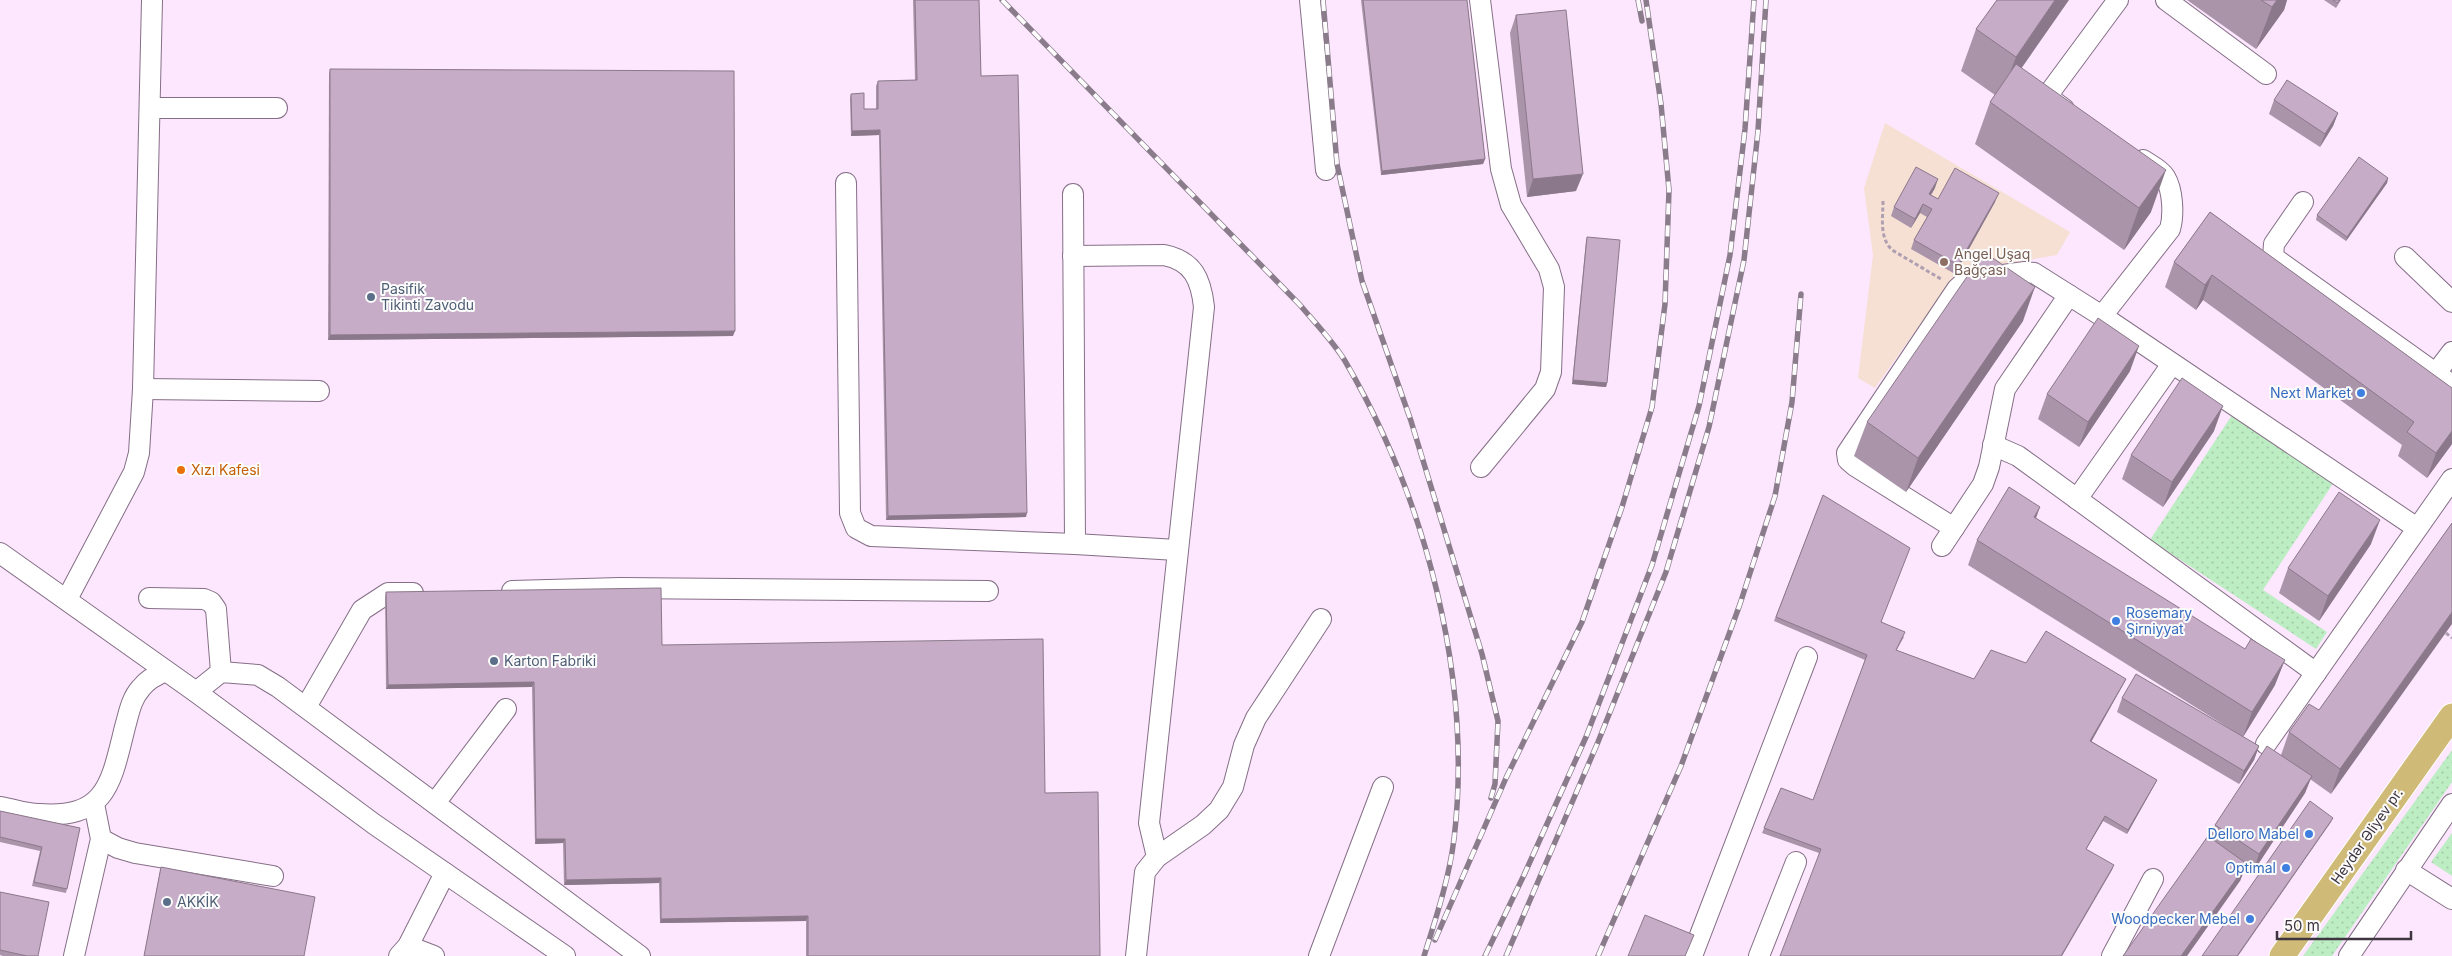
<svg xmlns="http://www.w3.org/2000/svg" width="2452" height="956" viewBox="0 0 2452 956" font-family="Inter,sans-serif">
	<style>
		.education { fill: #f6e0d3 }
		.grass { fill: url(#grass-dots) }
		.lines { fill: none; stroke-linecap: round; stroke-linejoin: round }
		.minor-casing { stroke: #856f87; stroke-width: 22 }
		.major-casing { stroke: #fff; stroke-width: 27 }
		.path { stroke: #af9fb1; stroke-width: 3; stroke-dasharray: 4 2.5; stroke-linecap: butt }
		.minor { stroke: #fff; stroke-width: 20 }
		.major { stroke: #d0ba77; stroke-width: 25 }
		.rail-casing { stroke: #8b7c8c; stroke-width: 5.5 }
		.rail { stroke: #fcfcfc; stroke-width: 4; stroke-dasharray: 11; stroke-linecap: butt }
		.wall { fill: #aa94aa }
		.shaded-wall { fill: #8b788b }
		.building { fill: #c6acc6; stroke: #8b788b }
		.education-dot { fill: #8d6e63; stroke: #fcfcfc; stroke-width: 2 }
		.service-dot { fill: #5c6f8a; stroke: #fcfcfc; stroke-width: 2 }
		.shop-dot { fill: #3f7fe0; stroke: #fcfcfc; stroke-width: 2 }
		.food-dot { fill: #e8710a; stroke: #fcfcfc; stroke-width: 2 }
		.labels { text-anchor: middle; stroke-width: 4; stroke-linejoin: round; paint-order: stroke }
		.education-label { font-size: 14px; fill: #785e54; stroke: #fcfcfc; text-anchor: start }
		.service-label { font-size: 14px; fill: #4e5e75; stroke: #fcfcfc; text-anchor: start }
		.shop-label { font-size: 14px; fill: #366cbe; stroke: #fcfcfc; text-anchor: end }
		.food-label { font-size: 14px; fill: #c56008; stroke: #fcfcfc; text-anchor: start }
		.street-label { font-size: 14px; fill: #3f3540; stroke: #fcfcfc }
	</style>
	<defs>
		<pattern id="grass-dots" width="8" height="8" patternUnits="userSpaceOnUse" patternTransform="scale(1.25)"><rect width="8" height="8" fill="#bdedc2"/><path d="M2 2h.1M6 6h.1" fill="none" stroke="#a4cca8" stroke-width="1.8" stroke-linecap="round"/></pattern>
	</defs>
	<rect width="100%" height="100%" fill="#fce7fe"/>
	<path class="education" d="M1885,123l185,109 -13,23 -83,14 -28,19 -71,100 -17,-10 15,-123 -9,-67z"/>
	<g class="grass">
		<path d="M2232,415l102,67 -71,108 64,42 -11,17 -166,-109z"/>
		<path d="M2452,750v32l-120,174h-29z"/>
		<path d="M2452,833v43l-21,-14z"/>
	</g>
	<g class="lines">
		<defs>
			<g id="minor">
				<path d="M1310,0l16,170"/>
				<path d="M1480,0l21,169 10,36 38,64 5,18 -3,85 -6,17 -64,78"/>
				<path d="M2166,0l100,74"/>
				<path d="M150,108h127"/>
				<path d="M2064,109l-12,-9 -2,-8 68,-92"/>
				<path d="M846,183l4,330 6,15 15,8 204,8 -2,-350"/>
				<path d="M2303,202l-29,42 -1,13 179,128"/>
				<path d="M1073,256l91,-1c29,6 37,24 40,52l-55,516 8,34"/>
				<path d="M2405,257l47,45"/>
				<path d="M2102,316l68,-87c4,-14 3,-39 -5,-52 -5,-8 -15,-12 -22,-17"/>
				<path d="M2436,373l16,-21"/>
				<path d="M143,389l176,2"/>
				<path d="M1993,445l25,11 298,217"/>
				<path d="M2077,499l95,-135"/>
				<path d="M1954,528l-99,-62 -7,-6 -1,-7 110,-164 10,-9 58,-8 9,1 68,43 315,212"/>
				<path d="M1075,544l102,6"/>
				<path d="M1942,546l41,-62 6,-17 16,-78 64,-94"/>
				<path d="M0,553l196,139 178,132 191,132"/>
				<path d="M512,591l108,-3 368,3"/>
				<path d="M149,598l55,1 7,3 5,7 5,63"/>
				<path d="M67,599l67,-127 5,-19 4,-64 9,-389"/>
				<path d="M196,692l25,-20 37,3 20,12 362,269"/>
				<path d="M306,707l56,-97 26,-17h25"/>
				<path d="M2266,744l186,-265"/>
				<path d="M435,803l71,-94"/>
				<path d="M1,807c12,2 25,7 38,7 68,5 72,-31 86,-87 4,-14 6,-28 16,-39 6,-8 15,-13 25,-17"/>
				<path d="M101,839l17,9 17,5 138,23"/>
				<path d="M2406,870l46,29"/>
				<path d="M408,946l26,10"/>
				<path d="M74,956l27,-117 -7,-35"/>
				<path d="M399,956l9,-10 37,-73"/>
				<path d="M1136,956l9,-84 12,-15 46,-32 16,-15 14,-23 11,-42 12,-27 65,-99"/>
				<path d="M1319,956l64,-169"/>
				<path d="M1692,956l115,-299"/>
				<path d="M1759,956l37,-94"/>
				<path d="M2112,956l41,-77"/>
				<path d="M2349,956l103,-152"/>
			</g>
			<path id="major" d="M2282,956l170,-240"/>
		</defs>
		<use href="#minor" class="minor-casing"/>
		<use href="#major" class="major-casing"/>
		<g class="path">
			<path d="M1883,201c0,17 -4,36 9,49l49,29"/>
			<path d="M2446,633l6,5"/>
		</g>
		<use href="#minor" class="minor"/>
		<use href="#major" class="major"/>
		<defs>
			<g id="rail">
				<path d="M1002,0l298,305c15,18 33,36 45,56 81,138 128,318 109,478 -5,40 -18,79 -30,117"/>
				<path d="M1323,0l14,164 25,117 49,140 71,233 16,67 -3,63 -4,14"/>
				<path d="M1638,0l4,21"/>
				<path d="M1435,940l71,-162 76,-156 40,-115 30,-100 13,-103 4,-114 -8,-86 -15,-104"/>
				<path d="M1485,956l39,-81 62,-138 66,-172 47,-159 31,-151 15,-126 9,-129"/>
				<path d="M1506,956l92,-214 68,-170 43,-145 35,-167 14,-129 8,-131"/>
				<path d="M1598,956l83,-190 59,-162 35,-108 17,-94 9,-108"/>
			</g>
		</defs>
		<use href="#rail" class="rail-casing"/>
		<use href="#rail" class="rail"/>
	</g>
	<g class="wall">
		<path d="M913,0h66l2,76 45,441 -140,3 -7,-385 -28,1 -1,-38 1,-4 13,15h12v-23l2,-5 37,-1z"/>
		<path d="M1361,0h106l18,159 -2,5 -102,11z"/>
		<path d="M1997,0l25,68 129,144 -27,38 -149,-106 15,-42 5,-7 -34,-24 15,-42z"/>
		<path d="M2187,0h100l-3,10 -28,39z"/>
		<path d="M2324,0h17l-5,8z"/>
		<path d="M1516,15l60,176 -49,6 -17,-164z"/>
		<path d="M330,69l403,267 -405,4 1,-266z"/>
		<path d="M2274,100l64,13 -5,13 -13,21 -51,-33z"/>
		<path d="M2388,178l-1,5 -41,58 -30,-21 1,-5z"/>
		<path d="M1935,188l-4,7 7,4 57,3 -40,72 -44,-25 3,-9 13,-23 -7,-4 -9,15 -20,-12 3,-9z"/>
		<path d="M2210,212l242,176v56l-25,34 -29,-22 4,-11 -199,-145 -7,10 -31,-23 9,-25z"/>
		<path d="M1587,237l20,146 -1,4 -34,-3 14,-143z"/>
		<path d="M2023,321l-117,171 -52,-36 13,-34z"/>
		<path d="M2130,371l-51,76 -41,-28 9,-25z"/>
		<path d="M2214,431l-51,76 -41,-28 9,-24z"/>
		<path d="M1823,495l59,127 22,15 -8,14 78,28 52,-16 100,16 -2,4 -33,58 66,39 -2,4 -28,50 -24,-13 -17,28 26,21 -293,-17 -57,-20 19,-45 32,12 52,-140 -91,-39z"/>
		<path d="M2036,518l239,167 -32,52 16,9 -5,14 -15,24 -122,-72 5,-14 110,32 -264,-165 9,-25z"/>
		<path d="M2452,523l-121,271 -21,-15 -5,14 -52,79 -8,-5 -5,14 -30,-43 5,-13 66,-70 8,-23 30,-22z"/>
		<path d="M2371,544l-52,77 -40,-28 9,-25z"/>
		<path d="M386,592l276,53 383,148 55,163h-294v-35l-146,2 -1,-40 -95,2 -1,-42 -28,1 -3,-157 -146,2 -1,-92z"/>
		<path d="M0,811l80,17 -14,65 -34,-7 8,-35 -40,-9z"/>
		<path d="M161,867l143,89h-160l16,-85z"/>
		<path d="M0,892l38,64h-35l-3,-1z"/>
	</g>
	<g class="shaded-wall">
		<path d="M2055,0h14l-69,99 16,-42z"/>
		<path d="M2277,0h10l-3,10 -28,39 16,-42z"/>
		<path d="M2338,113l-5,13 -13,21 5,-13z"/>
		<path d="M880,130l-1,5 -28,1 1,-5z"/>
		<path d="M1485,159l-2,5 -102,11 1,-4z"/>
		<path d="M2166,170l-15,42 -27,38 15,-42z"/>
		<path d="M1583,174l-7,17 -49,6 6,-18z"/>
		<path d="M2388,178l-1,5 -41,58 1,-4z"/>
		<path d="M1938,179l-3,9 -9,15 3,-9z"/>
		<path d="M1999,193l-4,9 -40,72 3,-9z"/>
		<path d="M1923,204l-3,9 -9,15 4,-9z"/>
		<path d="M2212,275l-9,25 -7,10 9,-25z"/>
		<path d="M2035,287l-12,34 -117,171 12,-34z"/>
		<path d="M735,331l-2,5 -405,4 2,-5z"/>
		<path d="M2139,346l-9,25 -51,76 9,-25z"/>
		<path d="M1573,380l34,3 -1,4 -34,-3z"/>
		<path d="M2223,406l-9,25 -51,76 9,-25z"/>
		<path d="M2452,431v13l-25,34 9,-25z"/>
		<path d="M2040,507l-9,25 3,-15z"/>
		<path d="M1027,513l-1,4 -140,3 2,-4z"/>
		<path d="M2380,520l-9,24 -52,77 9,-25z"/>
		<path d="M2452,612v12l-121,170 9,-25z"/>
		<path d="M2285,660l-10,25 -32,52 9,-25z"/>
		<path d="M2126,679l-2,4 -35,63 1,-5z"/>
		<path d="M534,682l-2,5 -146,2 2,-4z"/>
		<path d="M2259,746l-5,14 -15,24 5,-13z"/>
		<path d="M2312,776l-7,17 -52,79 6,-18z"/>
		<path d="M2157,780l-2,4 -28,50 1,-4z"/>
		<path d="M2105,816l-2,5 -19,32 2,-4z"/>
		<path d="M2333,818l-2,4 -93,134h-1z"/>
		<path d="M536,839h29l-2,4 -28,1z"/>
		<path d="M2247,864l-7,17 -53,75h-6z"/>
		<path d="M2114,865l-2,5 -50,86h-1z"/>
		<path d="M661,878l-2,5 -95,2 2,-5z"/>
		<path d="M808,916l-2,5 -146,2 1,-4z"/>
	</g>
	<g class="building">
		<path d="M915,0h64l2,76 37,-1 9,438 -139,3 -8,-386 -28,1 -1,-37 13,-1v16h14v-28l39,-1z"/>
		<path d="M1363,0h104l18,159 -103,12z"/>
		<path d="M1997,0h58l-39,57 -40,-28z"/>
		<path d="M2261,0h16l-5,7z"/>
		<path d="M2333,0h7l-3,3z"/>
		<path d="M1566,10l17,164 -50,5 -17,-164z"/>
		<path d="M2016,64l150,106 -27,38 -149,-106z"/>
		<path d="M330,69l404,2 1,260 -405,4z"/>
		<path d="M2287,80l51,33 -13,21 -51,-34z"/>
		<path d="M2359,157l29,21 -41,59 -30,-22z"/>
		<path d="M1916,167l22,12 -9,15 9,5 17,-31 44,25 -41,72 -44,-25 18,-31 -9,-5 -8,15 -21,-12z"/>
		<path d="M2210,212l242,176v43l-16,22 -29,-21 7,-10 -202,-147 -7,10 -31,-23z"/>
		<path d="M1587,237l33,3 -13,143 -34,-3z"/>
		<path d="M1984,252l51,35 -117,171 -51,-36z"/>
		<path d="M2098,318l41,28 -51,76 -41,-28z"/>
		<path d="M2182,378l41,28 -51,76 -41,-27z"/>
		<path d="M2009,487l31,20 -6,10 211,132 6,-10 34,21 -33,52 -275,-172z"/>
		<path d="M2339,492l41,28 -52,76 -40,-28z"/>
		<path d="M1823,495l87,53 -29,74 24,10 -9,18 78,29 17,-29 35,13 20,-32 80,48 -36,62 67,39 -29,50 -23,-14 -19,33 28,16 -53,91h-281l41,-107 -57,-21 17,-40 32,12 54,-145 -91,-38z"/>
		<path d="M2452,523v89l-112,157 -51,-37 20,-28 10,6z"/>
		<path d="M661,588l1,57 381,-6 2,154 53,-1 2,164h-292v-40l-147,3v-41l-95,2 -1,-41h-29l-2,-157 -146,3 -2,-93z"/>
		<path d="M2136,674l123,72 -15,25 -122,-73z"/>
		<path d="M2267,746l45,30 -53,78 -44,-29z"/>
		<path d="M2310,801l23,17 -96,138h-35z"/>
		<path d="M0,811l80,17 -13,61 -33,-7 8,-35 -42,-10z"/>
		<path d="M2208,836l39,28 -66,92h-58z"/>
		<path d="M161,867l154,30 -11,59h-160z"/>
		<path d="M0,892l49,10 -11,54h-11l-27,-6z"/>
		<path d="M1645,915l49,20 -9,21h-57z"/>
	</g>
	<circle class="education-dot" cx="1944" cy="262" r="5"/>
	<g class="service-dot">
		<circle cx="371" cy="297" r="5"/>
		<circle cx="494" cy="661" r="5"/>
		<circle cx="167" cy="902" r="5"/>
	</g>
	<g class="shop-dot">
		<circle cx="2361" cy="393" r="5"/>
		<circle cx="2116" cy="621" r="5"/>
		<circle cx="2309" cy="834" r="5"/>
		<circle cx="2286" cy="868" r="5"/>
		<circle cx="2250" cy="919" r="5"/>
	</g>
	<circle class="food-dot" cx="181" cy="470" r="5"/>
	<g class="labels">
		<g class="education-label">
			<text x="1954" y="259">Angel Uşaq<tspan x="1954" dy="16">Bağçası</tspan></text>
		</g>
		<g class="service-label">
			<text x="381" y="294">Pasifik<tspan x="381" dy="16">Tikinti Zavodu</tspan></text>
			<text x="504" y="666">Karton Fabriki</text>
			<text x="177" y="907">AKKİK</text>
		</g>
		<g class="shop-label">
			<text x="2351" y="398">Next Market</text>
			<text x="2126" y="618" text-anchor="start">Rosemary<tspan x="2126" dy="16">Şirniyyat</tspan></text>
			<text x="2299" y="839">Delloro Mabel</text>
			<text x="2276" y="873">Optimal</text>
			<text x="2240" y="924">Woodpecker Mebel</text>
		</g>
		<g class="food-label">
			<text x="191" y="475">Xızı Kafesi</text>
		</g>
		<g class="street-label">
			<text transform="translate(2367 836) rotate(-55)" y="5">Heydər Əliyev pr.</text>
		</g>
	</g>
	<path d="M2277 931v8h134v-8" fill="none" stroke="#3f3540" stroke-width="2.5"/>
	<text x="2284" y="931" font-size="15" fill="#3f3540" stroke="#fcfcfc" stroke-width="4" paint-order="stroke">50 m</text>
</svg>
